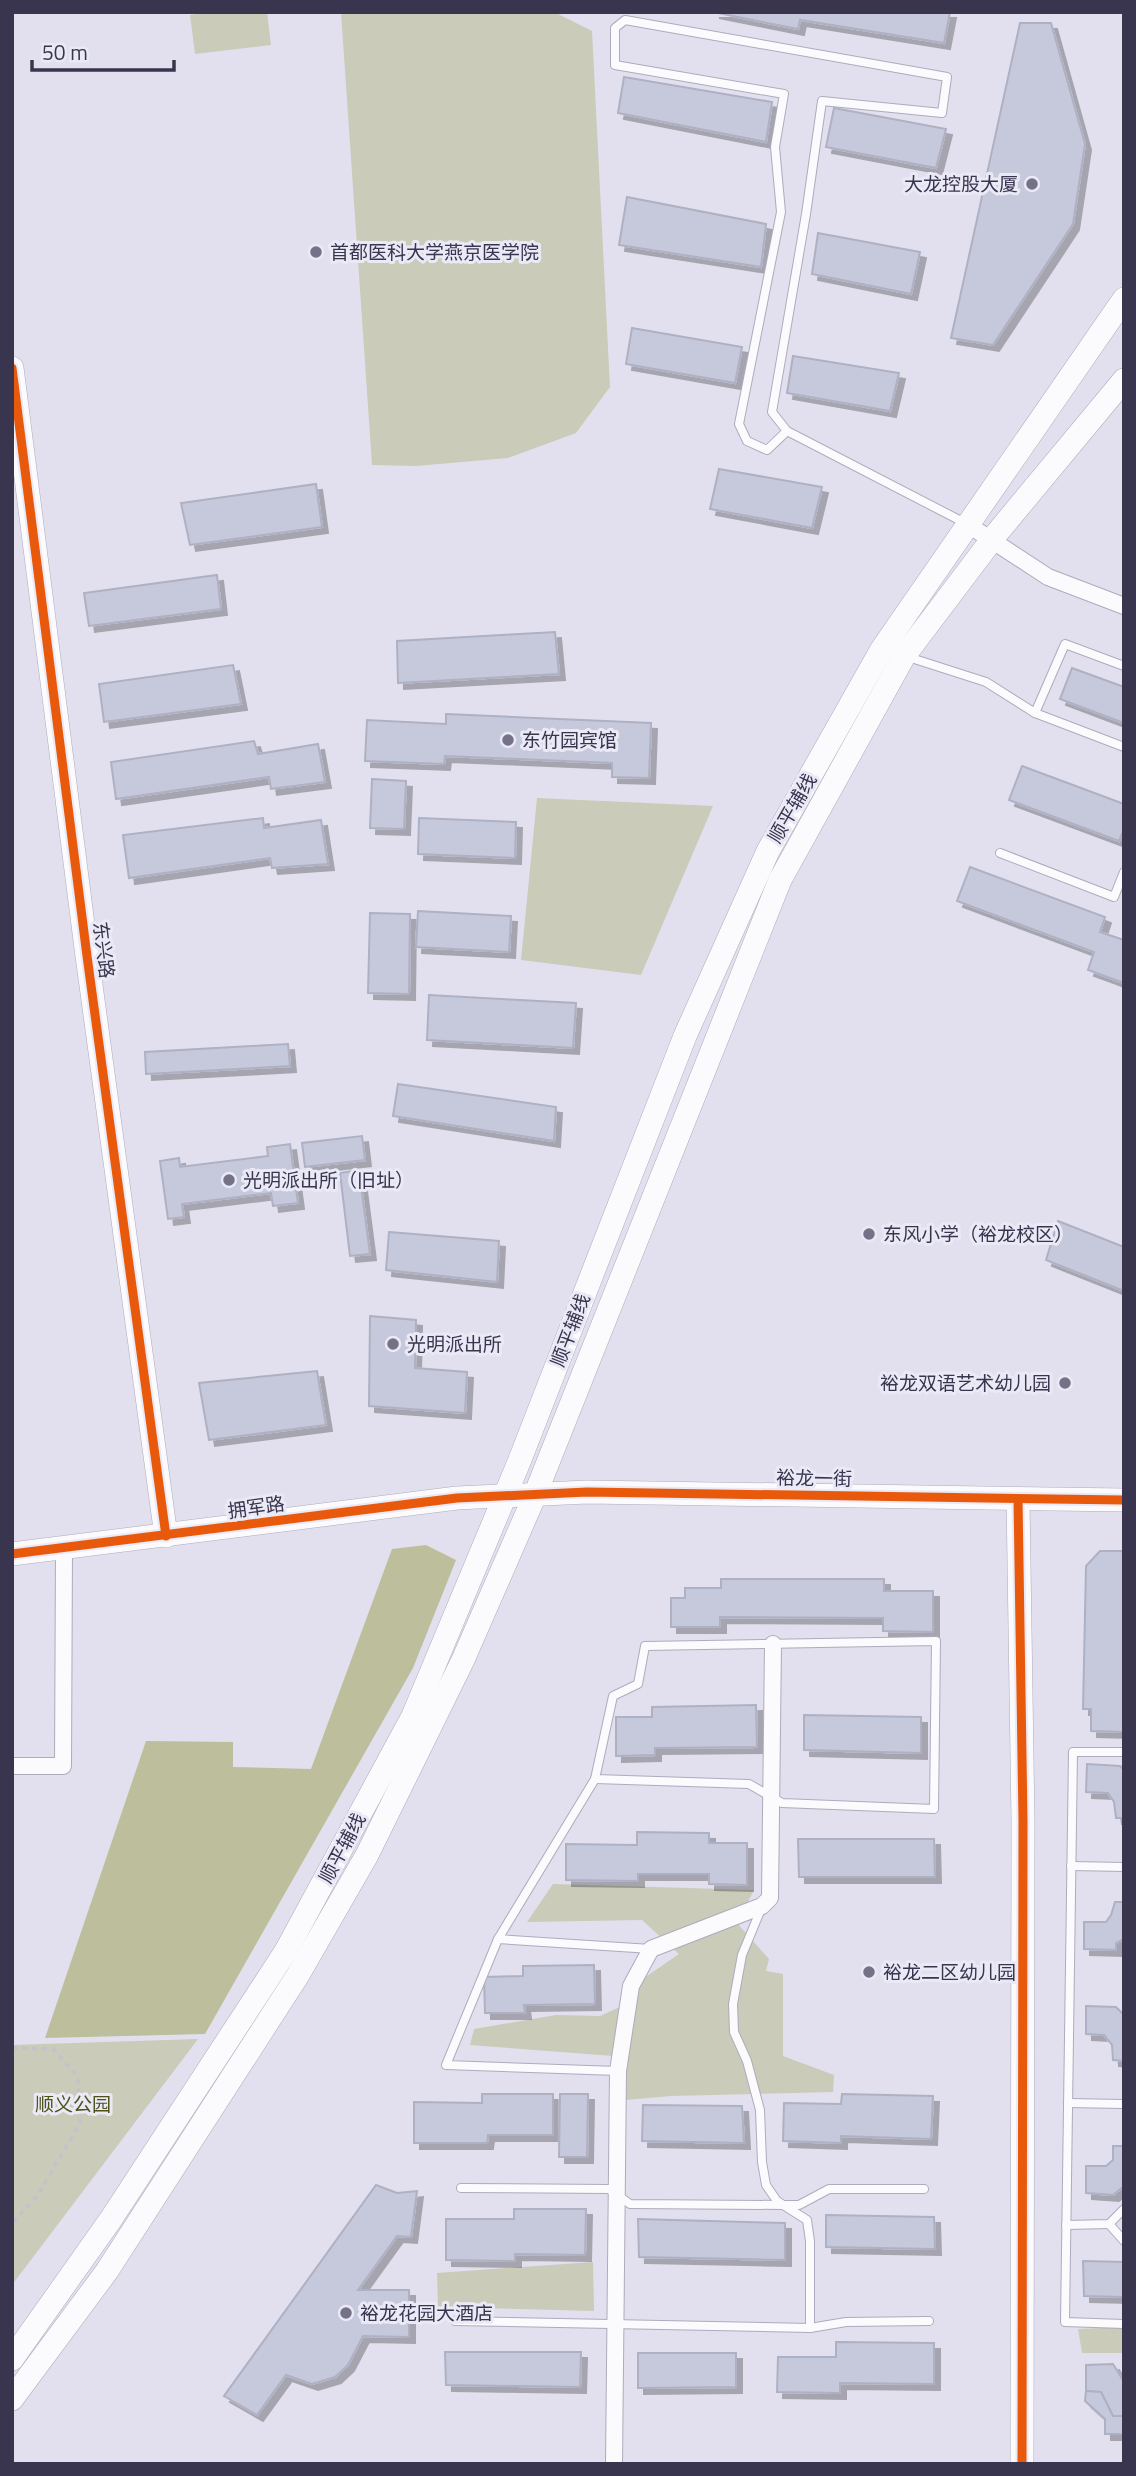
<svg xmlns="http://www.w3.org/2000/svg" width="1136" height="2476" viewBox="0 0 1136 2476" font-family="'Titillium Web','Noto Sans SC',sans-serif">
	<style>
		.green { fill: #cacbb9 }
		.forest { fill: #bdbe9c }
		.building { fill: #c6c9db; stroke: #aeb1c3; stroke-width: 2; filter: url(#shadow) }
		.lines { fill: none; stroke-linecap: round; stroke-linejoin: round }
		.lane-casing { stroke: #aeabbc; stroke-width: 10 }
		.street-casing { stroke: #aeabbc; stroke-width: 18 }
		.secondary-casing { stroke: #aeabbc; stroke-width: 24 }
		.path { stroke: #c4c2ca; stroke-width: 3.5; stroke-dasharray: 5 5; stroke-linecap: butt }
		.lane { stroke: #fbfafc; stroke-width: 8 }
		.street { stroke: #fbfafc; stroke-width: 16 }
		.secondary { stroke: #fbfafc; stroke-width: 23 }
		.cycleway-casing { stroke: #eae9f6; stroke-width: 13 }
		.cycleway { stroke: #e8590c; stroke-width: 9 }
		.poi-dot { fill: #757187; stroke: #eae9f6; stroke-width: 2.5 }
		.labels { text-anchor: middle; stroke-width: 6; stroke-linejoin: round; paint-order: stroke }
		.poi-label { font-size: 19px; fill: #3a354f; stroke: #eae9f6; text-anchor: start }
		.street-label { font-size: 19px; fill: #3a354f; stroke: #eae9f6 }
		.park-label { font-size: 19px; fill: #4f511a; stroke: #eae9f6 }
	</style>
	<defs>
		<filter id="shadow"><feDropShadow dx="6" dy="6" stdDeviation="0" flood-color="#0004"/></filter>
	</defs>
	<rect width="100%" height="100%" fill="#e2e0ee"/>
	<g class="green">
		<path d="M209,12h58l4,33 -76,9 -5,-39z"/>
		<path d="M341,12h213l38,19 18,356 -34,46 -68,25 -92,8 -44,-1z"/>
		<path d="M537,798l176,8 -72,169 -120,-15z"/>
		<path d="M553,1884l201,6 -17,33 32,36 -3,12 17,3v82l51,19 -1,17 -162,4 -45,4 1,-43 -157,-12 4,-16 82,-14 44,1 33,-15 11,-23 35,-24 -37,-34 -115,2z"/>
		<path d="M198,2039l-186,246v-240z"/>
		<path d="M593,2262l1,49 -156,-4 -1,-34z"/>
		<path d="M1124,2327v26h-42l-4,-24z"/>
	</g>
	<path class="forest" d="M426,1545l30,15 -43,108 -208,366 -160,4 101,-297 87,1v25l78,2 81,-220z"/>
	<g class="building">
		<path d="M713,12h237l-6,31 -144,-23 -2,9z"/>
		<path d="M1020,23h31l34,121 -12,80 -80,121 -42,-7z"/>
		<path d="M624,77l148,25 -6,40 -148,-29z"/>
		<path d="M834,108l112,21 -10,39 -110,-21z"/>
		<path d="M627,197l139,27 -5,43 -142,-22z"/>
		<path d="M818,233l102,19 -9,42 -99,-20z"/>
		<path d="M632,328l110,19 -7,36 -109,-19z"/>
		<path d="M793,356l106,17 -9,38 -103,-18z"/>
		<path d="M719,469l103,18 -10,41 -102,-19z"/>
		<path d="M316,484l6,43 -132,18 -9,-42z"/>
		<path d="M217,575l4,34 -132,17 -5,-33z"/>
		<path d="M555,632l4,42 -161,9 -1,-42z"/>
		<path d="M233,665l8,39 -137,18 -5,-38z"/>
		<path d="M1072,668l52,19v36l-64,-24z"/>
		<path d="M446,714l205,9 -2,55 -37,-1v-14l-167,-7 -1,8 -79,-3 2,-41 79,4z"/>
		<path d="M254,741l4,13 60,-10 7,38 -54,7 -2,-12 -153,22 -5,-37z"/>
		<path d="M1022,766l102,38v25l-5,12 -110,-41z"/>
		<path d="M372,779l34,2 -2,48 -34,-1z"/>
		<path d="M263,818l1,10 57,-8 7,44 -56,4 -2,-10 -141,20 -6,-43z"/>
		<path d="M419,818l97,4 -1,36 -97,-4z"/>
		<path d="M970,867l135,50 -5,15 24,8v43l-36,-13 6,-18 -137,-51z"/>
		<path d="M418,911l93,5 -2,36 -93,-5z"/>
		<path d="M370,913l40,1 -1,80 -41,-1z"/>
		<path d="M429,995l147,8 -3,45 -146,-8z"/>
		<path d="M288,1044l2,22 -144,8 -1,-22z"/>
		<path d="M398,1084l158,23 -2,34 -161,-25z"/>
		<path d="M362,1136l3,24 -60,7 -3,-24z"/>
		<path d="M290,1144l8,59 -25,3 -2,-13 -89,11 2,13 -16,2 -8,-58 19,-3 1,9 88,-11 -1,-9z"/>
		<path d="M359,1170l11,84 -20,2 -10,-83z"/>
		<path d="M1058,1221l66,26v44l-78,-31z"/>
		<path d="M389,1232l110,9 -2,41 -111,-12z"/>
		<path d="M370,1316l46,4 -1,48 52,4 -2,41 -96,-7z"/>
		<path d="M317,1371l9,54 -117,15 -10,-57z"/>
		<path d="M1100,1551h24v181l-33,-1v-22h-8l3,-143z"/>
		<path d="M721,1579h163v12h49v41l-50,-1v-13l-163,-1v10h-49v-29h14v-10h36z"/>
		<path d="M756,1705l1,42 -102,1v7l-39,1v-39h36v-10z"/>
		<path d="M804,1715l117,2v36l-117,-3z"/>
		<path d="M1087,1764l33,2 4,4v48h-8l-2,-16 -6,-9 -22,-1z"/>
		<path d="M637,1832l72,1v10h38v42l-38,-1v-10h-71v7l-72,-1v-36l71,1z"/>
		<path d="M798,1839h136l1,38h-136z"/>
		<path d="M1115,1902h9v37l-8,4v7l-32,-1v-27h22l5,-7z"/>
		<path d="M594,1965l1,39 -71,1 1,8h-40l-1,-36 39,-1v-10z"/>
		<path d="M1086,2006l30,1 8,8v46l-11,-1 -1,-15 -8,-10 -18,-1z"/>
		<path d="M482,2094h71v41h-65l-1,8h-73v-41l68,1z"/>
		<path d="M560,2094h28l-1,63h-28z"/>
		<path d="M842,2094l91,2 -2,43 -90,-3v7l-58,-2 1,-38 57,1z"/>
		<path d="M643,2105l99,1 2,37 -102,-2z"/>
		<path d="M1113,2146h11v40l-11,9 -27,-2v-27h20l7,-6z"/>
		<path d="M376,2185l21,8 20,-2 -6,46 -14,-1 -39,54h51v47l-46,-1 -15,29 -13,12 -23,7 -26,-9 -29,40 -33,-19z"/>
		<path d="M514,2209h72l-1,46 -70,-1v7l-69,-1v-41h68z"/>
		<path d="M826,2215l108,2 1,32 -109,-2z"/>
		<path d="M638,2219l147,4v37l-146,-3z"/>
		<path d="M1083,2261l41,1v35l-40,-1z"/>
		<path d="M836,2342l98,1v41l-94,-1v10l-63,-1 1,-35h58z"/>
		<path d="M445,2352h136l-1,35 -134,-2z"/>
		<path d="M638,2353h98v34l-98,1z"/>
		<path d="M1113,2364l11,18v34h-11l-12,-24 -15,-1v-26z"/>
		<path d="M1086,2391l15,1 12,24h11v18h-19v-15l-20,-18z"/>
	</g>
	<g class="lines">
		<defs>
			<g id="lane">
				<path d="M787,431l-15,-19 34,-198 16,-113 120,12 5,-36 -322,-57 -10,8v37l169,29 -9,53 6,65 -42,212 8,17 20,9 20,-19 180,93"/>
				<path d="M905,656l81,26 49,31 89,34"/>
				<path d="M1035,713l30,-69 59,22"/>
				<path d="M1000,853l114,44 10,-25"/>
				<path d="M936,1641l-2,168 -152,-6 -33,-19 -154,-5 18,-83 25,-12 7,-38z"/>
				<path d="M1124,1752h-51l-8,570 59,2"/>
				<path d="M595,1779l-97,160 153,10"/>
				<path d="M1071,1866l53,1"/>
				<path d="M498,1939l-52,126 172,6"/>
				<path d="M1068,2103l56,1"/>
				<path d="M461,2188l148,1 21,15 153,1h16l30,-16h95"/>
				<path d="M1109,2224l15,17"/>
				<path d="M1066,2225l43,-1 15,-15"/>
				<path d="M455,2321l355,7v-87l-3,-21 -30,-19 -11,-16 -4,-23 -2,-52 -13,-49 -13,-29 -1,-28 9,-49 19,-46"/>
				<path d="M810,2328l36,-6 83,-1"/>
			</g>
			<g id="street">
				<path d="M967,524l81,53 76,29"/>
				<path d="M12,1766h51l1,-217"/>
				<path d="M614,2464l4,-393 13,-85 20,-37 111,-43 8,-8 3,-254"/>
			</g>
			<g id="secondary">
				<path d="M12,368l75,588 79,580"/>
				<path d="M1018,1499l5,322 -1,643"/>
				<path d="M12,1554l445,-56 130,-6 537,8"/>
				<path d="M12,2359l99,-140 175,-268 127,-235 106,-254 166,-426 83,-185 114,-202 242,-350"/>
				<path d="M12,2399l95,-128 191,-296 69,-120 96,-195 72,-165 245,-615 124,-224 93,-123 127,-153"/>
			</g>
		</defs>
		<use href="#lane" class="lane-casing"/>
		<use href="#street" class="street-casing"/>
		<use href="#secondary" class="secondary-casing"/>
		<path class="path" d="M12,2048l41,1 25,28 2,46 -42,72 -26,28"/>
		<use href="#lane" class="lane"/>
		<use href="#street" class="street"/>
		<use href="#secondary" class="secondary"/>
		<defs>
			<g id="cycleway">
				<path d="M12,368l75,588 79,580"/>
				<path d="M1018,1499l5,322 -1,643"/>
				<path d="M12,1554l445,-56 130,-6 537,8"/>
			</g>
		</defs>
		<use href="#cycleway" class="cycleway-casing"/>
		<use href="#cycleway" class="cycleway"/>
	</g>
	<g class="poi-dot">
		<circle cx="1032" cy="184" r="7"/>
		<circle cx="316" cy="252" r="7"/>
		<circle cx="508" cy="740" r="7"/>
		<circle cx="229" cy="1180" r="7"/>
		<circle cx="869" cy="1234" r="7"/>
		<circle cx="393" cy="1344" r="7"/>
		<circle cx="1065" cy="1383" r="7"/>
		<circle cx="869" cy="1972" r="7"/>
		<circle cx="346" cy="2313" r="7"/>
	</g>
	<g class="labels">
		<g class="poi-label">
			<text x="1018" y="191" text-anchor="end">大龙控股大厦</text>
			<text x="330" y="259">首都医科大学燕京医学院</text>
			<text x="522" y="747">东竹园宾馆</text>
			<text x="243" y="1187">光明派出所（旧址）</text>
			<text x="883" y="1241">东风小学（裕龙校区）</text>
			<text x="407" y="1351">光明派出所</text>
			<text x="1051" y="1390" text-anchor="end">裕龙双语艺术幼儿园</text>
			<text x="883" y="1979">裕龙二区幼儿园</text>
			<text x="360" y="2320">裕龙花园大酒店</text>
		</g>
		<g class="street-label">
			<text transform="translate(792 808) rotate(-60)" y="7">顺平辅线</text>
			<text transform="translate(104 950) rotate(83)" y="7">东兴路</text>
			<text transform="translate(570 1330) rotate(-69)" y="7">顺平辅线</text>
			<text transform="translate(814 1478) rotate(1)" y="7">裕龙一街</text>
			<text transform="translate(256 1507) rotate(-8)" y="7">拥军路</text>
			<text transform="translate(342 1848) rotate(-62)" y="7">顺平辅线</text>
		</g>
		<g class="park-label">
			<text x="73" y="2111">顺义公园</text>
		</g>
	</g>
	<rect width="1136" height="2476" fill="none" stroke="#3a354f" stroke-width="28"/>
	<path d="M32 60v10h142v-10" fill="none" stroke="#3a354f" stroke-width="3.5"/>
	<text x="42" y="60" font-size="21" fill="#3a354f" stroke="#eae9f6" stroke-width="5" paint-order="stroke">50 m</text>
</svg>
